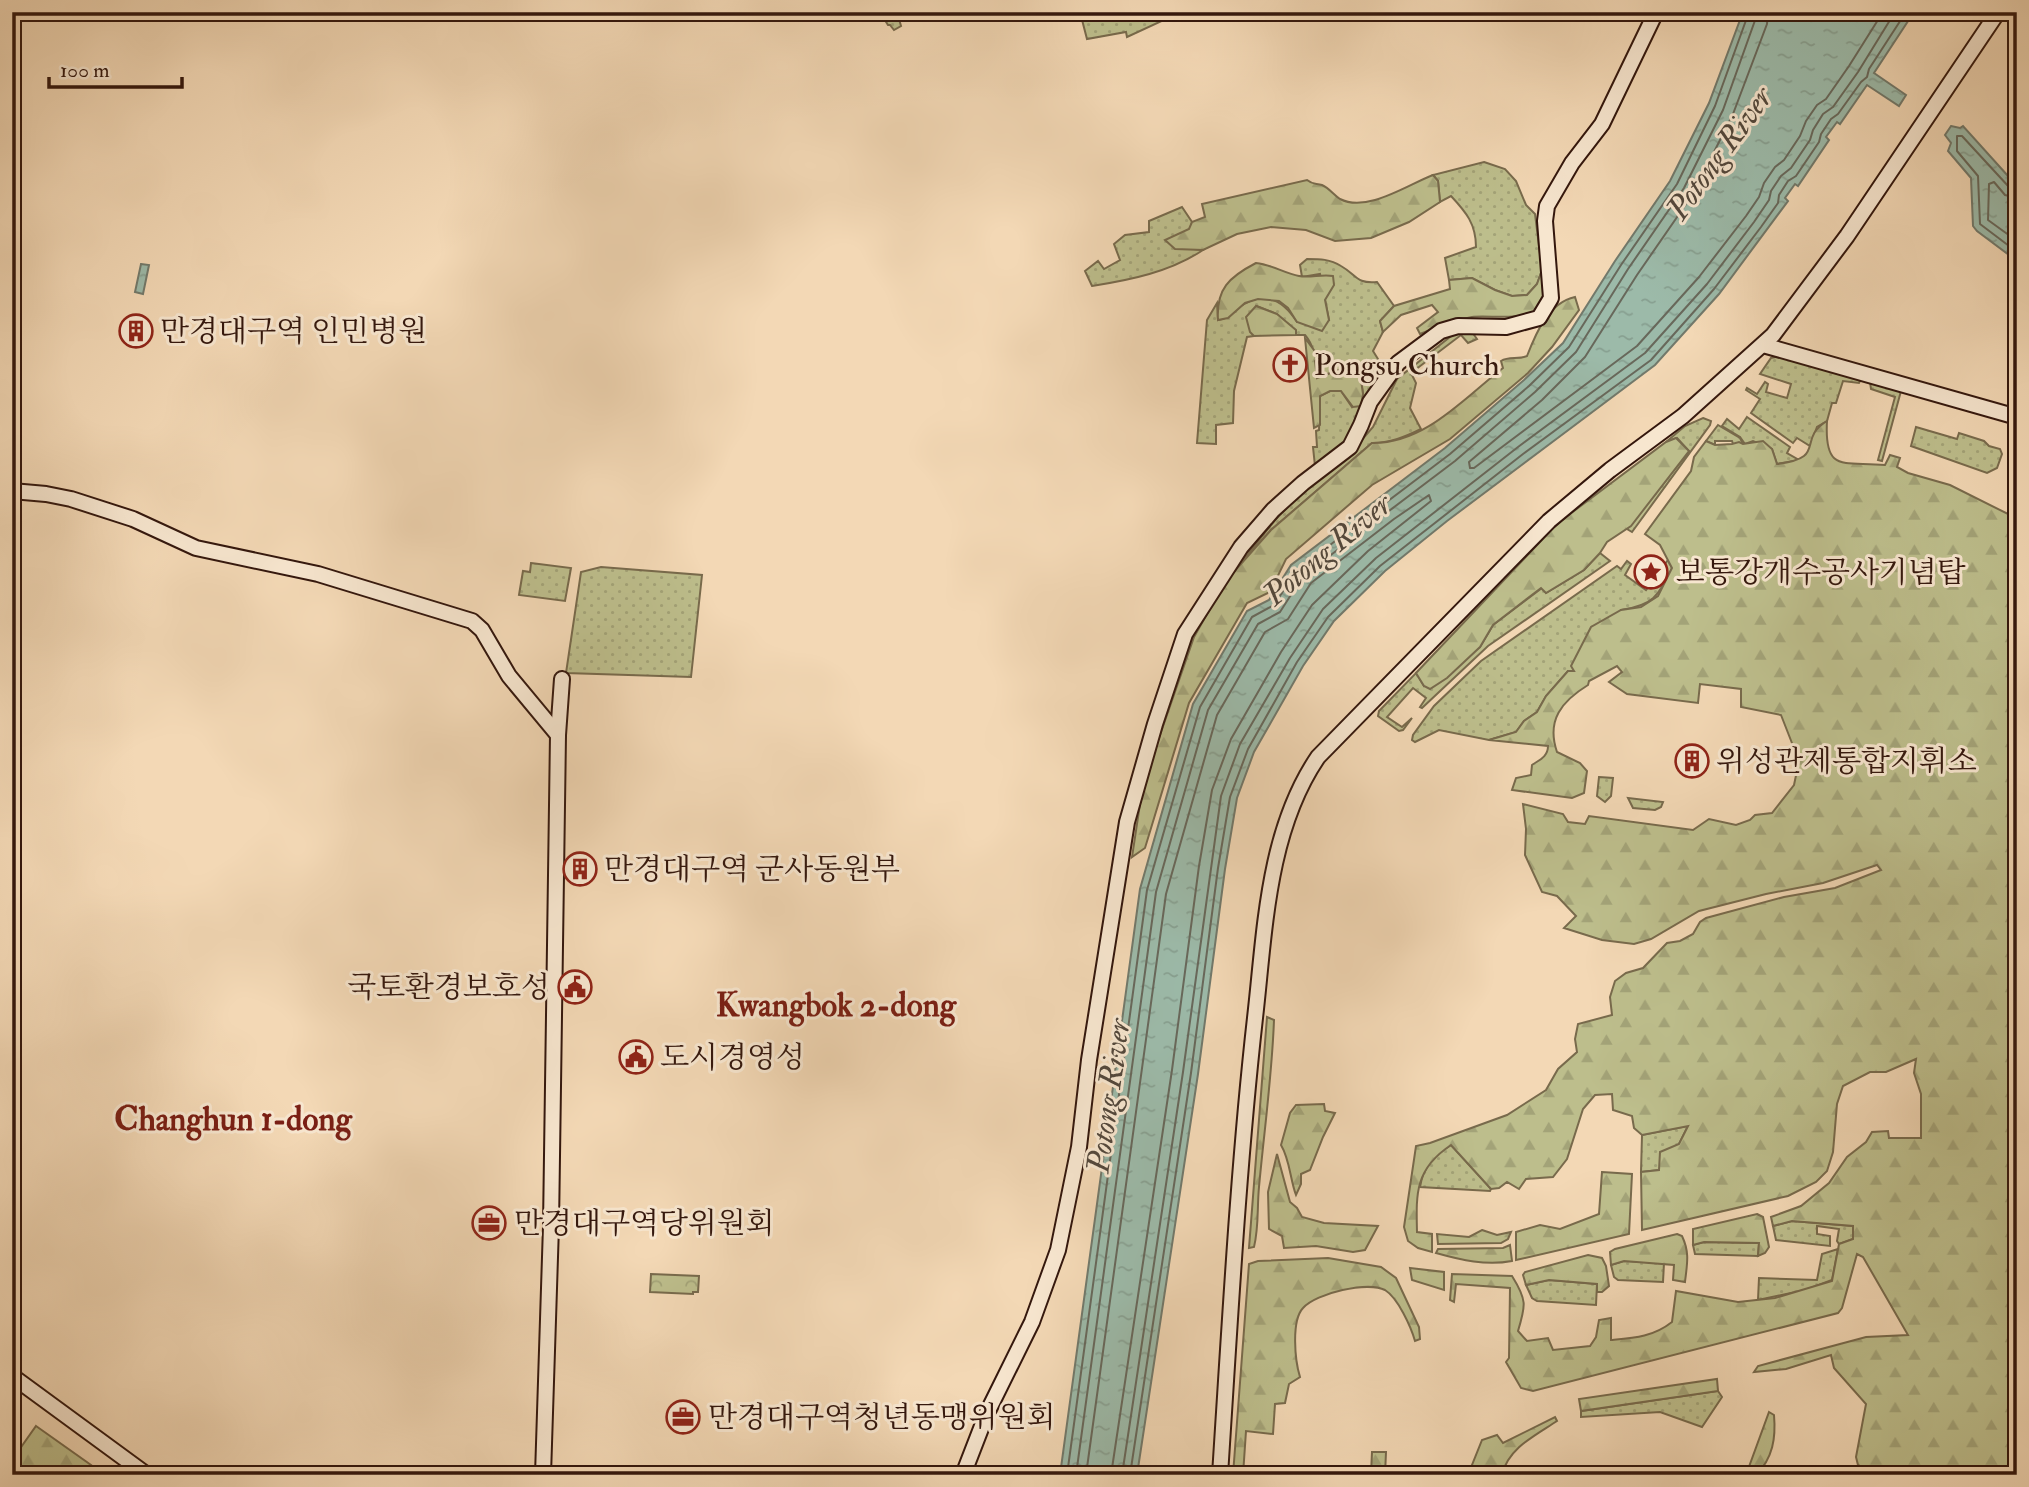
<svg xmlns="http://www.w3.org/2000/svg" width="2029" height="1487" viewBox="0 0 2029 1487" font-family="'IM FELL Double Pica','Noto Serif KR',serif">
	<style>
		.grass { fill: url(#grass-dots); stroke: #786a4c; stroke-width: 2 }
		.forest { fill: url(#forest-firs); stroke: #786a4c; stroke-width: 2 }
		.park { fill: url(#park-crowns); stroke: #786a4c; stroke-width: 2 }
		.water { fill: url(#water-ripples); stroke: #72796b; stroke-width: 2 }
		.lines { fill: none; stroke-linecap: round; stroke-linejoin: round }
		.shore { stroke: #68685b; stroke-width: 2 }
		.secondary-casing { stroke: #34170d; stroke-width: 18 }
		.secondary { stroke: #f7e6cf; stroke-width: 14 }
		.labels { text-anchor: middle; stroke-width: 6; stroke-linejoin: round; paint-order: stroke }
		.poi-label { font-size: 30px; fill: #34170d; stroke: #f7e6cf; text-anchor: start }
		.water-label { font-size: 32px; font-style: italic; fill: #53483c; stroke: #f7e6cf }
		.quarter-label { font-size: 33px; font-weight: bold; fill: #7a1f14; stroke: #f7e6cf }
	</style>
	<defs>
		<pattern id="grass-dots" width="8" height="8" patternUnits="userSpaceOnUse" patternTransform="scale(1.75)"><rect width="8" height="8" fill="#bdbe8c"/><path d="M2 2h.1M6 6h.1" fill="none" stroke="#a3a378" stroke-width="1.8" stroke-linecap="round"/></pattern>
		<pattern id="forest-firs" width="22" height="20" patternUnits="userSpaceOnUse" patternTransform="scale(1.75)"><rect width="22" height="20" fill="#bdbe8c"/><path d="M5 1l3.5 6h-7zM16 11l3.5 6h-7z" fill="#a3a378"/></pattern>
		<pattern id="park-crowns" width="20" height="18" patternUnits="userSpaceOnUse" patternTransform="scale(1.75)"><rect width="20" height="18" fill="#bdbe8c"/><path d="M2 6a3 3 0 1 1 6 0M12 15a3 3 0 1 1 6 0" fill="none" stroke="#a3a378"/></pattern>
		<pattern id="water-ripples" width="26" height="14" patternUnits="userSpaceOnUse" patternTransform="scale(1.75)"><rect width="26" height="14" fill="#9cbaa9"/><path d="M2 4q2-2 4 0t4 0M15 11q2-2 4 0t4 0" fill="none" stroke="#879f90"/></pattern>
	</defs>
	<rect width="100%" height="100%" fill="#f3d8b5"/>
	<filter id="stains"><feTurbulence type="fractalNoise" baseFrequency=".00286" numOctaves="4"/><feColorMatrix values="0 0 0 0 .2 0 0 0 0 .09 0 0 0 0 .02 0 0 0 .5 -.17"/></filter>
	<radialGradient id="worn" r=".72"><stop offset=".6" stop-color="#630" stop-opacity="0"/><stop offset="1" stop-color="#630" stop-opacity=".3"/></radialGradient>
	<g class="grass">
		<path d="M880,12h17l4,14 -7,4 -4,-5h-2z"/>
		<path d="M1080,12h83l1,8 -37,17 -1,-5 -39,7z"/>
		<path d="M1484,162l21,7 11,12 10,24 9,9 7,56 -5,14 -10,11 -15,1 -17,-6 -23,-12 -23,2 -4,-22 31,-11c0,-23 -10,-35 -25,-51l-11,6 -2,-21 -5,-6z"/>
		<path d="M1182,207l10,15 -2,7 -11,6 15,14 9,1c-33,22 -73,30 -111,36l-7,-15 13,-10 6,8 16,-9 -6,-16 11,-9 24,-3v-11z"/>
		<path d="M1307,259c13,0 23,0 34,7 16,9 15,18 36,16l17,24 -14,15 3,11 -10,19 5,8 -7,15 5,10 -31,59 -30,23 -2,-19h4l-1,-16 3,-1 1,-34 10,-5h11l11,16 11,-13 -4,-28 -12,1 -30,11c-2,-16 -1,-30 -12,-43h-9l-1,-5 -18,-16 -20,-8 -7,25 4,5 -7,1 -13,54 -1,32 -17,2v19l-19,-1 10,-123 10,-17 1,17c14,-2 16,-12 28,-17 22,-12 39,0 51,19l32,-2 -9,-46 -18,3 -2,-12z"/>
		<path d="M1472,332l5,7 -9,4 -7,-8 -50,38 5,10 -6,25 11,21c-16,8 -31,14 -49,14l-101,87 -39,44 44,-55 24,-25 48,-38 25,-29 24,-48 58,-46z"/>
		<path d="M1780,356l81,23 -2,4 -16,-2 -7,22h-4l-5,18 -10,6 -7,19 -13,-8 -4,5 -42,-30 9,-14 -14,-9 1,-2 10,6 8,-12 3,2 -2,8 21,6 4,-14 -31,-10 11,-16z"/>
		<path d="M1870,382l31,9 -19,70 -4,-1 17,-63 -24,-8z"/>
		<path d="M1747,417l43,30 -3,6 12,7 -22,4 -5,-15 -19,-8 -8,3 -5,-7 -18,-11 5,-7 12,10z"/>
		<path d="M1703,418l8,3 -1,4 -78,107 -5,-3 62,-78 -12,-13 -11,4 19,-16z"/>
		<path d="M1718,425l22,13 3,6h-10l-1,-3h-17v4l-9,-4z"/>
		<path d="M1916,427l41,12 2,-6 25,8 5,5 11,3 2,5 -5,14 -10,5 -76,-27z"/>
		<path d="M1600,553l10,8 -122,85 -66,62 -2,-1 6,-9 -13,-10 -26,29 15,10 10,-9 -9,12 -4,1 -21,-15 1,-5 37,-38 8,13 56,-39 13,-22 49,-37 4,5 38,-23z"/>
		<path d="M1668,560l4,8c-14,28 -18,37 -51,42l-47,61h-6l-22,25 -9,16 -13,9 -8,11 -27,8 -50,-10 -24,12 -3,-2 1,-5 21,-29 47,-45 136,-95 4,3 6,-8 4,3 -6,11 21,15z"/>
		<path d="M531,563l40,5 -6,33 -46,-6 4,-24 7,1z"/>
		<path d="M601,567l101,8 -11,102 -125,-4 15,-101z"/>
		<path d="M1599,777l14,1 -2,18 -6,6 -8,-6z"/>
		<path d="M1628,798l35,4 -2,5 -6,3 -22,-2z"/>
		<path d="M1688,1126l-9,18 -19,26 -19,2 1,-37z"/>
		<path d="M1451,1145l40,44 -1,2 -70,-4c3,-21 14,-31 31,-42z"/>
		<path d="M1792,1221l61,5v13l-14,5 -2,-3 2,-12 -22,-3v8l13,2v10l-54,-6 -3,-14z"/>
		<path d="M1704,1242l55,1 -1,13 -63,-2 -2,-9z"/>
		<path d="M1838,1249l-6,31 -27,10 -47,10 1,-22 58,2 5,-26z"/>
		<path d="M1624,1261l40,2 -1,19 -45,-2 -4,-3 -3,-12z"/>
		<path d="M1549,1280l48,4 -1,21 -59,-4 -5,-3 -6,-13z"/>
		<path d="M1718,1391l4,6 -20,30 -42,-15 -79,5v-6z"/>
	</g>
	<g class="forest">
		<path d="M1433,175l5,6 2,21 -31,20 -38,16 -36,3 -29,-11 -35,-3 -34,7 -34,16 -28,-1 -10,-9 24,-11 3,-7 13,-5 -3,-13 105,-24c6,5 9,3 15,5 7,3 12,10 18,14 27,14 67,-14 93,-24z"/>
		<path d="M1256,263c17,2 28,10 43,13 11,2 23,-2 34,0l1,9 -9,15 4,20 -7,11 -25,-9 -9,-14 -9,-7 -21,-2 -13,4 -17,15 -10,2c-2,-31 11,-43 38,-57z"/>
		<path d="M1542,270c2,6 5,15 5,21 -3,36 -52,23 -75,26 -18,3 -35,10 -52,17l-3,-6 21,-16 -6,-7 -31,10 -18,17 -3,-11 14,-15 56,-17 -1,-9 23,-2 23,12 17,6 15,-1 10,-11z"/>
		<path d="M1575,297l4,13 -27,37 -24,26 -78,66 -78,46 -86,74 -16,33 -23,11 -58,100 -44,145 -13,9 11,-73 51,-147 22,-39 16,-24 39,-44 101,-87c53,1 92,-45 131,-75l-2,-7c8,-5 17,-1 26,-5 9,-23 21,-53 48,-59z"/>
		<path d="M1256,306l21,8 19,16v5l-42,1 -4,-4 -4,-15z"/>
		<path d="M1305,338l14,19 -4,4 2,17 30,-11 12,-1 4,28 -2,12 -8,1 -12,-16h-11l-10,5v29l-6,3z"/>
		<path d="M1827,421c-3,53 17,40 58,44l5,-10 10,3 -3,9 11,6 42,12 62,31h5v949l-12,5 -4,5h-124l-19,-10 -2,-8 10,-53 -32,-36 -3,-13 -45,14 -32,3 4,-6 108,-29 42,-2 -45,-78 -6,-3 -15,54 -4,5 -305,78 -12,-3 -15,-26 3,-4 1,-70 -54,-4 -2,18 -4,-2 2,-26 60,2c15,24 14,29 6,55l9,10 21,-3 5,12 37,-4 6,-9 3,-17 12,-2v22c23,-2 42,-3 61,-18l4,-31 62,11 37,-4 57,-17 7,-37 14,-5v-13l-61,-5 -19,5 -2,-9 30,-11 28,-23 18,-26 19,-15 6,-10 16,-1 1,7h32v-44l-7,-21 2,-14 -30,13h-16l-27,14 -6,18 -4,48 -6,19 -11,11 -28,14 -146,34 -1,-58 18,-2 1,-18 19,-8 9,-18 -46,9 -8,-7 -2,-12 -19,-6 -1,-16 -17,1 -12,14 -16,50 -14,18 -27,2 -7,10 -12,-7 -8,6 -8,1 -40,-44c-36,24 -35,48 -34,87l15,2v18l-14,-4 -10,-7 -4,-14 12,-81 14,-3 77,-28 39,-25 12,-21 19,-17 -2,-13 3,-15 34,-9 -2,-18 5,-16 11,-8 17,-5 24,-25 13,-2 13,-7 7,-12 6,-4 78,-21 51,-9 46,-18 -4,-5 -54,18 -57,11 -67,17 -48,28 -17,5 -32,-4 -38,-12 12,-12 -19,-20 -15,-4 -17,-37 1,-26 -3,-25 40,10 5,8 17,2 4,-8 104,14 16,-11 27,6 14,-5 5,-5 17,-2 22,-28 5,-24 -18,-46 -40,-8v-18l-41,-5 -2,19 -71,-9 -18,-12 13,-10 -5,-6 -28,15 -1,4c-26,16 -42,35 -31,67l23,11 7,8 -3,22 -12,5 -60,-8 4,-12 15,-3 1,-10c7,-5 16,-8 16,-19l-59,-6 27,-8 8,-11 13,-9 9,-16 22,-25h6l-3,-5 20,-39 30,-17 20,-3 17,-11 14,-28 -12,-23 -15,-11 46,-63 3,-14 12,-16 9,4 17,-1 7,-2 4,2 20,-3 9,8 5,15c51,-6 19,-24 50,-43z"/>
		<path d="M1676,438l13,13 -58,75 -24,16 -7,11 -16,17 -38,23 -5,-5 -48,37 -13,22 -33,31 -17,11 -6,-3 -8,-13 142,-150 108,-81z"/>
		<path d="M1267,1017l7,3c-2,56 -10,112 -15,167 -2,20 0,40 -5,60l-5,1z"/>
		<path d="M1324,1104l1,7 10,2 -12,24 -13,33 -9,4v10l-5,11c-6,-16 -6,-35 -15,-50l9,-32 6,-8z"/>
		<path d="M1277,1154l13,48 7,6 5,9 22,6 54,3 -13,24 -12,2 -37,-6 -32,2 -2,-12 -13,-7 -1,-37z"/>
		<path d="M1602,1172l30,2 -3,60 -113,26v-28l24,-7 20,4 39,-15z"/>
		<path d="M1757,1214l6,3 6,30 -4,6 -7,3 1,-13 -55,-1 -11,3v-16z"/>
		<path d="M1482,1230l15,5 14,-3 -3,7 -7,4 -63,1 -1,-10 32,3z"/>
		<path d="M1677,1234l5,2c8,17 5,28 3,46l-12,-2 1,-15 -50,-4 -13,4 -1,-13 5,-3z"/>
		<path d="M1510,1245l2,16c-26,5 -51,-1 -76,-8l2,-4 65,-1z"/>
		<path d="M1588,1255l14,3 4,8 3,20 -7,6h-5v-8l-48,-4 -23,5 -3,-10 2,-3z"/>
		<path d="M1328,1258l53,9 15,11 23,49 1,12 -5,2c-4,-14 -17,-43 -30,-51 -17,-9 -69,3 -82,18 -12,13 -8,53 -3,69l-11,7 -4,19 -10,1 -2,30 -27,-3 -3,44h-10l16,-211 9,-3z"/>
		<path d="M1410,1268l34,4v18l-32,-10z"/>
		<path d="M1717,1379l1,12 -137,20 -2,-12z"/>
		<path d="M1769,1412l5,3c2,23 -1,43 -18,60h-10z"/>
		<path d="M1555,1417l2,4c-21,14 -49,27 -55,54h-34l14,-35 15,-5 6,8z"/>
		<path d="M36,1426l55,39 -7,10h-68l-4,-3v-12z"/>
		<path d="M1372,1452h14l-1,23h-14z"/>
	</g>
	<path class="park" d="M651,1274l48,2 -1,16h-5v2l-43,-2z"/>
	<g class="water">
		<path d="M1743,12h171l-40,61 32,22 -7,11 -32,-21 -27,39 -3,-2 -11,15 3,3 -31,46 -3,-2 -10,14 3,3 -69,93 -64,71 -208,156 -62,50 -51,50 -31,45 -49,86 -17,46 -12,71 -27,205 -61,401h-77l80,-586 53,-185 54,-93 22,-11 22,-35 154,-117 79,-68 39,-37 52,-82 55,-80 39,-78z"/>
		<path d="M1951,126l9,2 3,-2 54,60v75l-40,-30 -4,-5 -2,-48 -23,-27 3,-8 -6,-8z"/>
		<path d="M141,264l8,1 -6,29 -8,-2z"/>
	</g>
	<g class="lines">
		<g class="shore">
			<path d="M1768,12l-1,12 -34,90 -40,80 -56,81 -52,82 -43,43 -73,62 1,6h4l163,-122 62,-69 47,-61 13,-19 5,-14 11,-16 9,-7 16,-24 6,-15 11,-16 9,-6 23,-33 34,-54"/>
			<path d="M2017,189l-8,-2 -47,-51h-5v15l21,25 2,48 37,28"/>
			<path d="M2017,198l-12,-3 -11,-13 -5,2 -1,36 29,21"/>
			<path d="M1067,1475l80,-585 53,-183 52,-90 22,-12 23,-35 153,-116 79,-68 40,-39 52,-82 56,-81 38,-78 34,-94"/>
			<path d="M1076,1475l80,-583 52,-182 50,-86 22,-12 23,-36 152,-115 80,-69 41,-40 52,-83 56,-81 39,-78 35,-98"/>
			<path d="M1086,1475l80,-581 51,-179 48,-83 23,-13 23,-36 83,-64 35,-24 2,6 -63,50 -56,54 -31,47 -50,87 -19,51 -13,76 -27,204 -61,405"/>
			<path d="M1122,1475l61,-403 38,-276 19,-52 50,-86 33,-49 53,-51 142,-111 127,-94 62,-69 47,-62 15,-22 2,-9 10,-15 10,-8 19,-28 3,-10 10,-16 10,-7 25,-35 37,-60"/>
			<path d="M1130,1475l61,-402 27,-205 12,-71 18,-48 49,-87 31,-45 52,-51 143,-112 128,-94 63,-71 47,-62 17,-24 1,-8 9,-14 8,-5 23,-34 2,-8 10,-15 7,-5 23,-32 6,-5 2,-8 37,-57"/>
		</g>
		<defs>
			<g id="secondary">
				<path d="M1763,345l254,72"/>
				<path d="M12,491l34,3 25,5 62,20 63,29 122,26 154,47 10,9 27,46 49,59"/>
				<path d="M12,1376l135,99"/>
				<path d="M543,1475l8,-249 7,-491 4,-56"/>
				<path d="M963,1475l24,-62 45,-91 26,-72 21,-103 10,-87 38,-238 28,-98 30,-90 56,-87 32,-37 30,-27 47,-36 11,-22 9,-23 28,-39 43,-32 17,-5 48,1 33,-9 12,-20 -6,-77 2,-15 25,-43 30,-39 54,-112"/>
				<path d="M1220,1475c10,-153 18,-305 35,-457 10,-87 12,-186 63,-261l231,-236 61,-51 73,-54 90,-81 74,-99 151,-224"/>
			</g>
		</defs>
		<use href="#secondary" class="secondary-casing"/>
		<use href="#secondary" class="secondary"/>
	</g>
	<defs>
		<symbol id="building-ring" viewBox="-11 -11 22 22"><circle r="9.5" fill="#f7e6cf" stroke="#8f2418" stroke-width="1.5"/><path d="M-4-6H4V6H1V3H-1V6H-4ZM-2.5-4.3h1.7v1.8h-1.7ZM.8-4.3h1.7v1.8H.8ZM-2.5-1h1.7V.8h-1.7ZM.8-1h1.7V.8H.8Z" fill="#8f2418"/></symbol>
		<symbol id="church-ring" viewBox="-11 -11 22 22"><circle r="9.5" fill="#f7e6cf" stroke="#8f2418" stroke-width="1.5"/><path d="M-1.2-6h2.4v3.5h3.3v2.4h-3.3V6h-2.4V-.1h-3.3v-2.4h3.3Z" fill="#8f2418"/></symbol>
		<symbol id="sight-ring" viewBox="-11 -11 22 22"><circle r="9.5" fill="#f7e6cf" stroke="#8f2418" stroke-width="1.5"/><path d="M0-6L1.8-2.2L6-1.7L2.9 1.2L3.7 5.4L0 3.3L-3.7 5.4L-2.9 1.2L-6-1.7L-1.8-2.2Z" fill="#8f2418"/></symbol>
		<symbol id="civic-ring" viewBox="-11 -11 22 22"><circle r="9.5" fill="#f7e6cf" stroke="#8f2418" stroke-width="1.5"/><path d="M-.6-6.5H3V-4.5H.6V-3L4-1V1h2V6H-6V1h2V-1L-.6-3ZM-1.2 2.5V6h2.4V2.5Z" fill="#8f2418"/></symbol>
		<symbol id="office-ring" viewBox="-11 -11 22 22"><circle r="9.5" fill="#f7e6cf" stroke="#8f2418" stroke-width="1.5"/><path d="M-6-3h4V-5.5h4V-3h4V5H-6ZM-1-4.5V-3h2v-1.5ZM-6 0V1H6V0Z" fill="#8f2418"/></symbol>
	</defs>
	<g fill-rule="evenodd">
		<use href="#building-ring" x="117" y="312" width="38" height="38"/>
		<use href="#church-ring" x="1271" y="346" width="38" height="38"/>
		<use href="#sight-ring" x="1632" y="553" width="38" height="38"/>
		<use href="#building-ring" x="1673" y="742" width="38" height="38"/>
		<use href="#building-ring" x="561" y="850" width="38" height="38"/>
		<use href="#civic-ring" x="556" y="968" width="38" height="38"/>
		<use href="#civic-ring" x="617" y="1038" width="38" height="38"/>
		<use href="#office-ring" x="470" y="1204" width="38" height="38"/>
		<use href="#office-ring" x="664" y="1398" width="38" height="38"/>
	</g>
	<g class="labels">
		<g class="poi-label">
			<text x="160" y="341">만경대구역 인민병원</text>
			<text x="1314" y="375">Pongsu Church</text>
			<text x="1676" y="582">보통강개수공사기념탑</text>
			<text x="1716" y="771">위성관제통합지휘소</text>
			<text x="604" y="879">만경대구역 군사동원부</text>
			<text x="550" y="997" text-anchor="end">국토환경보호성</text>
			<text x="660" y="1067">도시경영성</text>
			<text x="514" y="1233">만경대구역당위원회</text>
			<text x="708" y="1427">만경대구역청년동맹위원회</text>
		</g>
		<g class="water-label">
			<text transform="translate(1719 153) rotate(-54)" y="11">Potong River</text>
			<text transform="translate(1327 549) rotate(-40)" y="11">Potong River</text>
			<text transform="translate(1108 1096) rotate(-82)" y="11">Potong River</text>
		</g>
		<g class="quarter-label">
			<text x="836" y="1016">Kwangbok 2-dong</text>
			<text x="233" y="1130">Changhun 1-dong</text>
		</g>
	</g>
	<rect width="2029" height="1487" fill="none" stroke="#f3d8b5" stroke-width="42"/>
	<rect x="14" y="14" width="2001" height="1459" fill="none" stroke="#34170d" stroke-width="3.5"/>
	<rect x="21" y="21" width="1987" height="1445" fill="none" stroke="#34170d" stroke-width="2"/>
	<path d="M49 77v10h133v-10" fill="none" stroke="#34170d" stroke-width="3.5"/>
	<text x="60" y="77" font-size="21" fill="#34170d" stroke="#f7e6cf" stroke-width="5" paint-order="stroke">100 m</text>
	<rect width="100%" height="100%" filter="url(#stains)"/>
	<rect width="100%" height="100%" fill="url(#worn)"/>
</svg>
